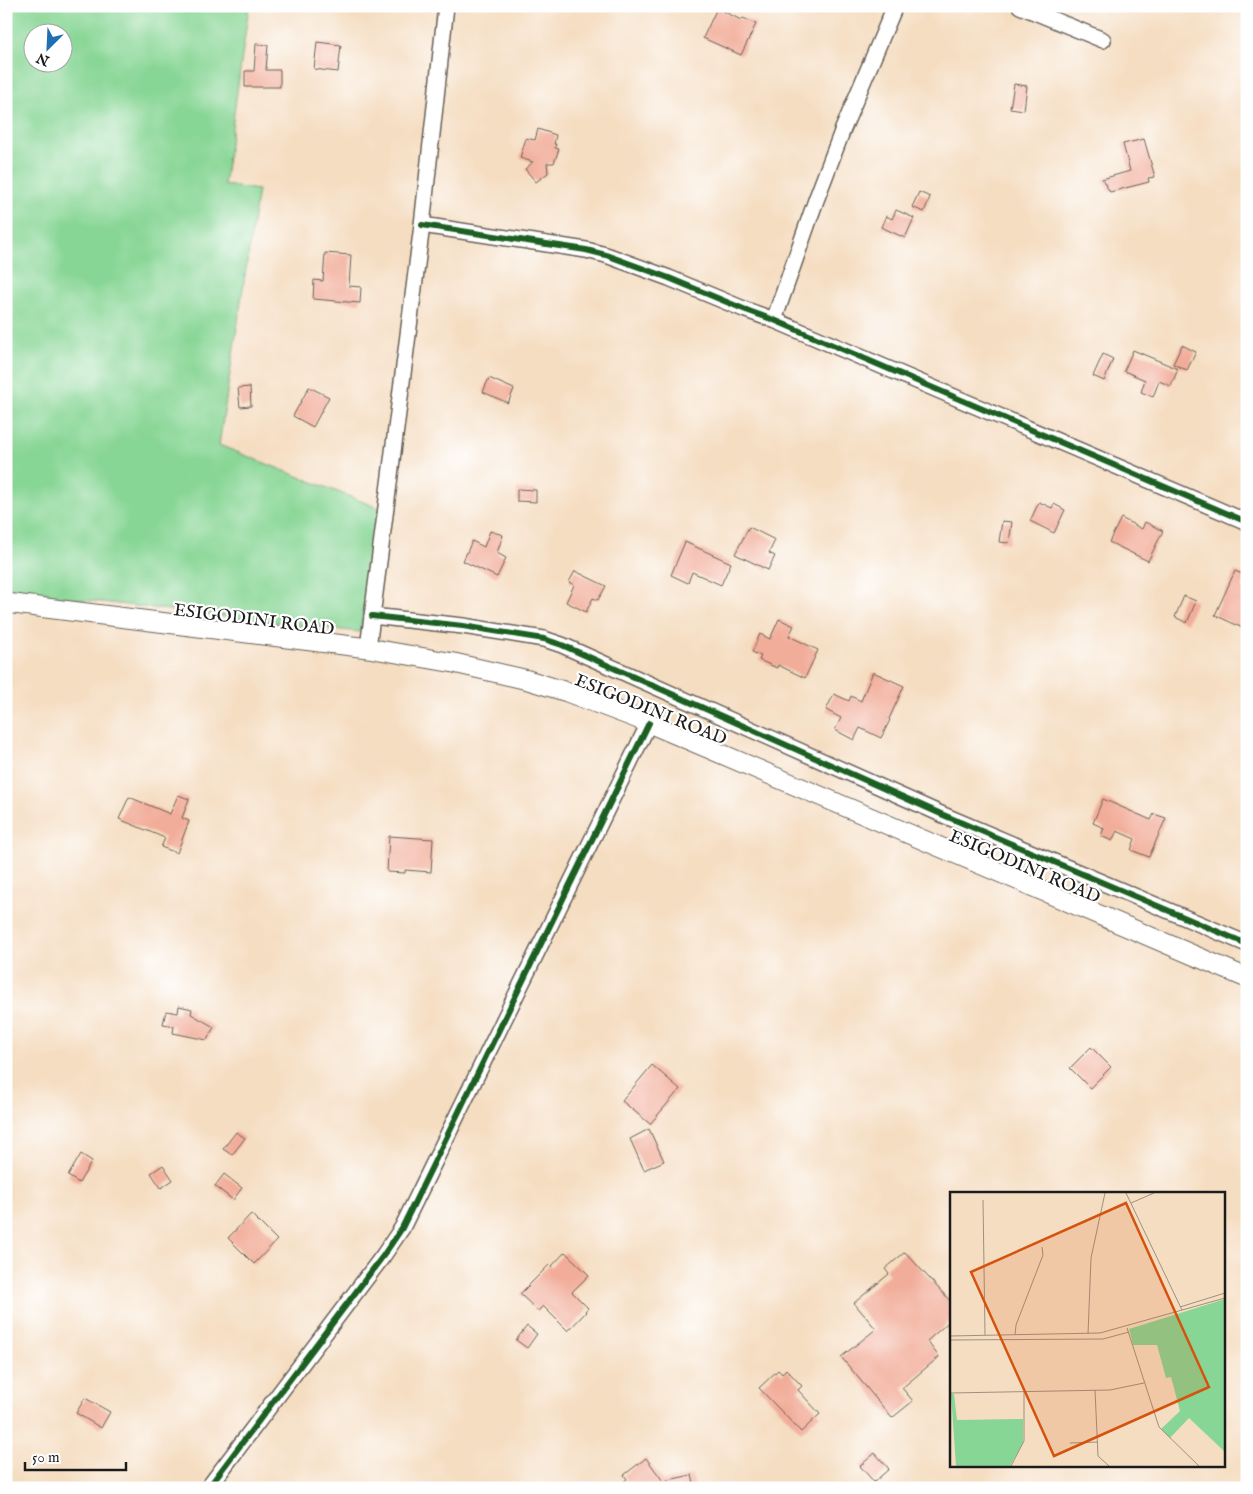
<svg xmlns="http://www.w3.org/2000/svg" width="1253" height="1494" viewBox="0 0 1253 1494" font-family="'IM FELL English',serif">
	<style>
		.grass { fill: #88d695; stroke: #527958; fill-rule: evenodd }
		.building { fill: #f2ad9a }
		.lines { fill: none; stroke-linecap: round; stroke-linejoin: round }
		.minor-casing { stroke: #686056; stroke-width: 18 }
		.major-casing { stroke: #686056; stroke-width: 21 }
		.minor { stroke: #fff; stroke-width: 15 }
		.major { stroke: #fff; stroke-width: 19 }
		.cycleway-casing { stroke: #fff; stroke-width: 9 }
		.cycleway { stroke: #1b5e20; stroke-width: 6 }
		.labels { text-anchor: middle; stroke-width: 4.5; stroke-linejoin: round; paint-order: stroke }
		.street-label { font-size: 18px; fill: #1c1c1c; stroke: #fff }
		.inset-road { fill: none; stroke: #9e907f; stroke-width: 1 }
		.view { fill: #d4530e; fill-opacity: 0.15; stroke: #d4530e; stroke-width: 2.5 }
		.inset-edge { fill: none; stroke: #1c1c1c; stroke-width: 2.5 }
	</style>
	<rect width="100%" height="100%" fill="#fff"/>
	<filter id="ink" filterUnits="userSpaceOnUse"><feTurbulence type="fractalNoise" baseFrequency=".02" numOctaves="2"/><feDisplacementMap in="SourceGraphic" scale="10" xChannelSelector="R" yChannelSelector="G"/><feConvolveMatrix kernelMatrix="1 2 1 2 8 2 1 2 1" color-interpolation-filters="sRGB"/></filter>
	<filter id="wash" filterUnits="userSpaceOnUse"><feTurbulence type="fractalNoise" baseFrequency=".0096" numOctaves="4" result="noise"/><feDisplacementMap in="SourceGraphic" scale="20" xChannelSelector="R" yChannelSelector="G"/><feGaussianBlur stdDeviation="1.12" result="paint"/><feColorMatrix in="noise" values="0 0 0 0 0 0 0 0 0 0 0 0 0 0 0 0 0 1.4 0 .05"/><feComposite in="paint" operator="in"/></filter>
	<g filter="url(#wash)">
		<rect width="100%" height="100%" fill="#f5ddc1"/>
		<path class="grass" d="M6,6h243l-25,179 34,5 -39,255 162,64 -21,123 -354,-41zM32,32h30v30h-30z"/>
		<g id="blocks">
			<g class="building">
				<path d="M717,8l24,12 2,-2 13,6 -15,31 -38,-17z"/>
				<path d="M317,42l24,3 -3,27 -24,-3z"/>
				<path d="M256,44l12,1 -2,25h14v17h-35v-16h9z"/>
				<path d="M1014,84l13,2 -3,24 -14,-2z"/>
				<path d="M538,129l18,6 -2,9h2l-1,4 4,1 -5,14h-7l1,10 -12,9 -11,-13 8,-7 -13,-4 6,-20 9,2z"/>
				<path d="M1144,139l11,38 -7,1 1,4 -39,10 -8,-13 28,-8 -7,-27z"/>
				<path d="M919,192l11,5 -6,15 -12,-5z"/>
				<path d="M896,210l18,8 -9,20 -24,-11 5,-11 6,3z"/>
				<path d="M325,253l26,2 -2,31 12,1 -1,16 -47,-4 1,-19 9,1z"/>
				<path d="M1182,345l14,7 -9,18 -14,-6z"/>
				<path d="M1133,350l45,19 -7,17 -12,-5 -6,16 -12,-5 4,-12 -21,-9z"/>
				<path d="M1103,354l10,5 -9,22 -11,-5z"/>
				<path d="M489,378l25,11 -6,14 -25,-11z"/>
				<path d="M250,387l1,19 -11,1 -2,-19z"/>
				<path d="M309,387l20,10 -16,30 -20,-11z"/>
				<path d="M517,489l19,1v12l-19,-1z"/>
				<path d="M1039,502l13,6 2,-4 11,6 -11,23 -24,-12z"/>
				<path d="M1121,518l21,11 3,-7 18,9 -15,30 -39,-19z"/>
				<path d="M1002,521l10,1 -3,21 -10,-1z"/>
				<path d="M749,527l26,13 -6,13 6,3 -7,14 -33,-16z"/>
				<path d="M490,531l13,4 -6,18 9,5 -9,19 -34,-16 9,-20 12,6z"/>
				<path d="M685,542l46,21 -10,22 -29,-13 -4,11 -17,-8z"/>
				<path d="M575,571l31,15 -8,14 -5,-2 -7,14 -20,-10 8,-17 -5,-3z"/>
				<path d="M1235,571l12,5 -5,13 5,2v39l-32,-15z"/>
				<path d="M1184,596l12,5 -9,22 -12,-6z"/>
				<path d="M779,619l15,7 -5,10 29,14 -13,28 -27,-13 -1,3 -18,-8 2,-4 -9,-4 8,-18 10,5z"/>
				<path d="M873,672l31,14 -15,33 1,1 -9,18 -21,-10 -6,12 -19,-10 6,-12 -15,-8 8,-16 15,7 2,-5 10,5z"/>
				<path d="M178,795l11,4 -7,19 7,3 -12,32 -16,-6 4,-9 -46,-19 10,-22 41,17z"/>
				<path d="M1103,799l48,21 3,-6 12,4 -17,39 -18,-7 4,-11 -18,-8 -5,10 -11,-5 3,-8 -11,-5z"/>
				<path d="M389,836l44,3 -2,33 -26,-2v3l-18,-1z"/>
				<path d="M179,1006l13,3 -1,5 23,13 -7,13 -34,-7 1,-7 -11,-2 3,-13 12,2z"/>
				<path d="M1091,1047l20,20 -21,21 -20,-20z"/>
				<path d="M652,1065l28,24 -30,35 -28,-23z"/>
				<path d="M649,1129l15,32 -20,9 -14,-31z"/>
				<path d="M236,1132l9,6 -13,17 -9,-6z"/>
				<path d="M81,1154l11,7 -13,22 -11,-7z"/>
				<path d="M163,1165l10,15 -12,8 -10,-15z"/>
				<path d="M224,1174l18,14 -9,12 -18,-14z"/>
				<path d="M251,1214l26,26 -23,24 -26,-26z"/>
				<path d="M565,1252l24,23 -17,17 16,16 -3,3 1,1 -18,19 -25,-25 -5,5 -18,-17 29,-29 2,2z"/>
				<path d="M905,1252l47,51v16l-25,22 12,16 -37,31 11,13 -21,17 -51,-61 35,-28 -22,-26 35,-29 -4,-5z"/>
				<path d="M527,1326l10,8 -10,14 -11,-8z"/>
				<path d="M786,1369l16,17 -4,4 22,24 -19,18 -42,-44 19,-18 4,4z"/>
				<path d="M85,1398l25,14 -9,16 -25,-15z"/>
				<path d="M875,1453l14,16 -15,13 -14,-16z"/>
				<path d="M646,1458l17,23 29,-6 3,13h-79l11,-9 -3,-4z"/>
			</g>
		</g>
	</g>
	<g filter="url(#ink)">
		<use href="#blocks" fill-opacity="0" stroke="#686056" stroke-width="1"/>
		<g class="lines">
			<defs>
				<g id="minor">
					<path d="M1020,6l83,34"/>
					<path d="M422,225l164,25 20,5 63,23 77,32 28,10 473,202"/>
					<path d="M774,320l42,-120 27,-71 52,-123"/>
					<path d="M372,616l91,10 81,13 18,6 379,169 306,130"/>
					<path d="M368,648l54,-423 24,-219"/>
					<path d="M208,1488l175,-232 19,-28 247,-505"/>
				</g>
				<path id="major" d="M6,603l362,45 86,15 74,17 39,12 82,31 598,255"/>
			</defs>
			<use href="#minor" class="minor-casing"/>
			<use href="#major" class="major-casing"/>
			<use href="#minor" class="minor"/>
			<use href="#major" class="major"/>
			<defs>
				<g id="cycleway">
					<path d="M422,225l164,25 20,5 63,23 77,32 28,10 473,202"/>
					<path d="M372,616l91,10 81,13 18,6 379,169 306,130"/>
					<path d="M208,1488l175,-232 19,-28 247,-505"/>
				</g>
			</defs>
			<use href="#cycleway" class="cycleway-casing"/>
			<use href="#cycleway" class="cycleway"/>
		</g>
	</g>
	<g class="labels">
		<g class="street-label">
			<text transform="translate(254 619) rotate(7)" y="6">ESIGODINI ROAD</text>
			<text transform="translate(651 709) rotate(22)" y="6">ESIGODINI ROAD</text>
			<text transform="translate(1025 866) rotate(23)" y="6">ESIGODINI ROAD</text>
		</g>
	</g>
	<g transform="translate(950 1192)">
		<rect width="275" height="275" fill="#f5ddc1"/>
		<path d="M275,107v153l-36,-34 -19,20 -9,-9 19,-18 -9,-34 -5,1 -9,-33h-24l-4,-16zM1,202h3l3,26 66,-1v24l-13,23h-54z" fill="#88d695"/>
		<path class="inset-road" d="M176,1l56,117M33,8l2,135M181,11l23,-10M230,115l45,-14M177,136l32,99 40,39M138,142l3,-76 14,-65M65,143l1,-10 27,-70 -1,-8M0,144l150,-3 125,-35M0,148l153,-1 26,-7M145,198l3,66 11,10M0,201l160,-3 34,-7M120,251l28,-1M61,274l13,-25v-49"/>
		<path class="view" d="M176,11l83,184 -155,69 -83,-184z"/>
		<rect width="275" height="275" class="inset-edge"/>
	</g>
	<rect width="1253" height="1494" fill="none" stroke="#fff" stroke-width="25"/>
	<g transform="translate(48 48) rotate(204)"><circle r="24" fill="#ffffff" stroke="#a4a4a4"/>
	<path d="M0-4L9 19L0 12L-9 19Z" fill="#1f6fb2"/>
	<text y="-8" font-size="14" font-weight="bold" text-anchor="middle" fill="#1c1c1c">N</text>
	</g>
	<path d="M25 1462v8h101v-8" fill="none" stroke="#1c1c1c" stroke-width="2.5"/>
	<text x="32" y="1462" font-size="15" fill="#1c1c1c" stroke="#ffffff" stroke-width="4" paint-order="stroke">50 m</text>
</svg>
